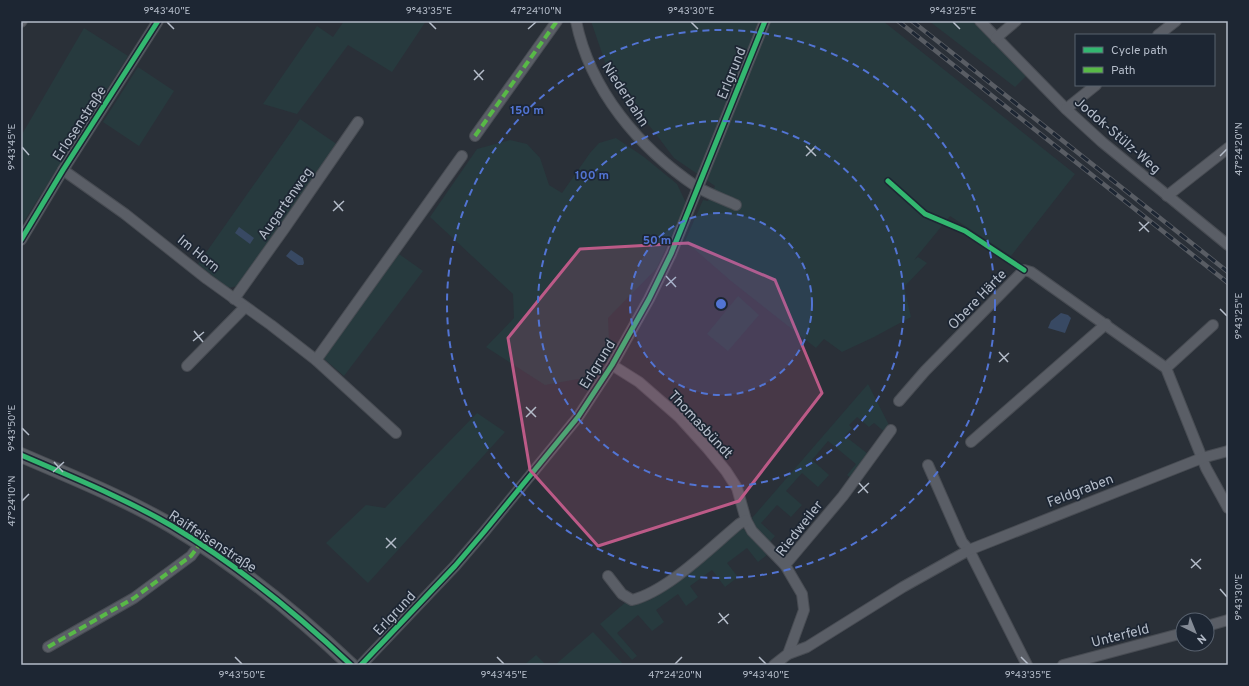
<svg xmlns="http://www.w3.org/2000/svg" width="1249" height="686" viewBox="0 0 1249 686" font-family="Overpass,sans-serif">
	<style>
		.green { fill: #273a3e }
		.water { fill: #384963 }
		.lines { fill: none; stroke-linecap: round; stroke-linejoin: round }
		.street-casing { stroke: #484c53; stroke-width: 12 }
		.secondary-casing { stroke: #484c53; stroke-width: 16 }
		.street { stroke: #5a5e66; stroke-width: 10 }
		.secondary { stroke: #595d64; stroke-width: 14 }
		.rail-casing { stroke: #595d64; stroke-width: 4.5 }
		.rail { stroke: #1d2633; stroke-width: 3; stroke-dasharray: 9; stroke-linecap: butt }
		.quiet { stroke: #58b947; stroke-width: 4; stroke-dasharray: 8 4; stroke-linecap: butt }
		.cycleway-casing { stroke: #1d2633; stroke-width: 8 }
		.cycleway { stroke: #33b770; stroke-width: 5 }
		.marked { fill: #bc5a87; fill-opacity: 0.2; stroke: #bc5a87; stroke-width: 3; stroke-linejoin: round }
		.ticks { fill: none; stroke: #b4bcc9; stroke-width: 1.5 }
		.ring { fill: none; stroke: #5274d3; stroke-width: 2; stroke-dasharray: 7 5 }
		.labels { text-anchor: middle; stroke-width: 3.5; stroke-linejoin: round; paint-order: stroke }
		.street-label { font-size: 14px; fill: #b4bcc9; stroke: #1d2633 }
		.centre { fill: #5274d3; stroke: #1d2633; stroke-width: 2 }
		.ring-label { font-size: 12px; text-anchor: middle; font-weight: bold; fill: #5274d3; stroke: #1d2633; stroke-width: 3.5; stroke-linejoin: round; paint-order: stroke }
		.neatline { fill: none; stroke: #b4bcc9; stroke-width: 1.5 }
		.ticks-label { font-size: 10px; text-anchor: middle; fill: #b4bcc9 }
	</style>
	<rect width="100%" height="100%" fill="#2a3038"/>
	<g class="green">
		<path d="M344,21h82l-34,51 -44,-27 -51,69 -34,-10 54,-78 16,11z"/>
		<path d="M591,21h292l192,153 -64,82 -61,-40 -36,44 4,-3 9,6 -23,24 7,30 -37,20 -32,15 -18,-13 -8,9 -85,-67 -46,-40 18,-41 5,1 7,-15 -41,-28 -22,-29 -30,-33 -14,-25z"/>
		<path d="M929,21h43l54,55 -11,11z"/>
		<path d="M84,28l44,28 -107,170v-90z"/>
		<path d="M138,67l36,24 -35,55 -36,-24z"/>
		<path d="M300,119l38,26 -100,141 -10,2 -30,-24z"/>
		<path d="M616,138l28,19 33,27 9,19 -29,65 -49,50 1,24 -23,39 -8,-2 -33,6 -59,-38 28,-29 -1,-24 -83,-77 47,-68 33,-9 17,4 13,14 9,27 13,8 28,-40 9,-10z"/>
		<path d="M399,254l24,17 -79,105 -21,-18z"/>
		<path d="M738,296l21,19 -31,36 -21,-17z"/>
		<path d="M868,384l22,43 -4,6 -12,-10 -5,4 -12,-10 -8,8 3,3 -7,8 23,18 -16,25 -5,-4 9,-11 -28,-23 -16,19 17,15 -11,12 -16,-14 -16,18 16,14 -11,12 -14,-12 -16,18 14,13 -6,7 -12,-13 -5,-12z"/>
		<path d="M477,413l28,19 -137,151 -42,-40 40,-38 19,3z"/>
		<path d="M743,528l24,27 -9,7 -11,-14 -20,15 11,14 -13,10 -13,-17 -22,16 8,11 -12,9 -8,-12 -22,16 8,12 -12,9 -14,-16 -21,18 20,23 -5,4 -32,-36 26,-22 9,3 15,-5z"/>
		<path d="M593,632l31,33h-69z"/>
		<path d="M536,655l10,10h-22z"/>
	</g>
	<g class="water">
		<path d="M239,227l15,11 -4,6 -15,-11z"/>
		<path d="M291,250l12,8 1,5 -1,2h-5l-12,-9z"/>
		<path d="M1061,313l7,2 3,3 -6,15 -17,-5 3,-7z"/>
	</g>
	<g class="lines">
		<defs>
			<g id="street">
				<path d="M576,21c14,69 63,127 121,166 12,7 26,12 39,18"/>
				<path d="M980,21l86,88 36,33 126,103"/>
				<path d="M21,22l1,-1"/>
				<path d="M1158,35l18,-14"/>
				<path d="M996,38l20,-17"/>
				<path d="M1066,109l30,-24"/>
				<path d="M475,136l82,-115"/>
				<path d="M63,170l62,44 82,65 64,46 45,35 80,73"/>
				<path d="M1167,196l61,-48"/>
				<path d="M21,240l42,-70 95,-149"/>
				<path d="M234,299l50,-70 74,-107"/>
				<path d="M316,360l146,-204"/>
				<path d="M612,365l27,17 40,35 29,32 18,22 11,17 9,32 6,11 33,34 17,29 2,16 -16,44"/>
				<path d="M187,366l58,-59"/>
				<path d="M1166,368l47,-43"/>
				<path d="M899,401l26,-30 99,-101 7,2 135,96 40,100 22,40"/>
				<path d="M971,442l135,-118"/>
				<path d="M928,465l34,77 7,8 58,115"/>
				<path d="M785,565l58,-69 48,-66"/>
				<path d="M608,576l14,18 10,6c36,-9 78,-52 107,-76l7,-4"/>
				<path d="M1207,626l21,-6"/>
				<path d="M48,647l86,-49 57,-42 9,-12"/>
				<path d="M361,665l94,-99 29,-34 94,-115 34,-52 37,-66 22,-45 94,-233"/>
				<path d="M774,665l14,-11 19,-7 96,-60 66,-37 233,-92 26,-7"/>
				<path d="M1063,665l120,-32"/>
			</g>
			<path id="secondary" d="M21,455c51,22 103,43 151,71 65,39 124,87 179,139"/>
		</defs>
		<use href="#street" class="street-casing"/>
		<use href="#secondary" class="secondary-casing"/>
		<use href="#street" class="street"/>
		<use href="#secondary" class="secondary"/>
		<defs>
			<g id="rail">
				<path d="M898,21l330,262"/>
				<path d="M912,21l316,251"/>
			</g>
		</defs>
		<use href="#rail" class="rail-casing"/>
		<use href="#rail" class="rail"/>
		<g class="quiet">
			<path d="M475,136l82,-115"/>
			<path d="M48,647l86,-49 57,-42 9,-12"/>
		</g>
		<defs>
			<g id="cycleway">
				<path d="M888,181l37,33 40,17 59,39"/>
				<path d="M21,240l42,-70 95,-149"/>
				<path d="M21,455c51,22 103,43 151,71 65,39 124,87 179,139"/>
				<path d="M361,665l94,-99 29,-34 94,-115 34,-52 37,-66 22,-45 94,-233"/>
			</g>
		</defs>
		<use href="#cycleway" class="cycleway-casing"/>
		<use href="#cycleway" class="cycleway"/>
	</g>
	<path class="marked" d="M688,243l87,37 47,113 -83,108 -141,45 -68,-76 -22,-132 72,-89z"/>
	<path class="ticks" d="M167,22l7,7M429,22l7,7M691,22l7,7M953,22l7,7M528,29l8,-7M474,70l9,10M474,80l10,-10M806,146l10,10M22,147l7,8M806,156l10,-10M1220,156l7,-7M334,201l9,10M333,211l11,-10M1139,222l10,10M1139,231l10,-9M666,276l10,11M666,286l10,-9M1220,309l7,7M194,331l9,11M193,341l11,-9M999,352l9,10M999,362l10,-9M526,407l10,10M526,417l10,-10M22,428l7,7M54,462l9,10M53,472l11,-10M859,483l9,10M858,493l11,-10M22,501l7,-7M386,538l10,10M386,548l10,-10M1191,559l10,10M1191,568l10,-9M1220,589l7,8M719,613l9,11M718,623l11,-9M235,657l7,7M497,657l7,7M759,657l7,7M1021,657l7,7M675,664l7,-7"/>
	<circle cx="721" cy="304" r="91" fill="#5274d3" fill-opacity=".12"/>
	<g class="ring">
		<circle cx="721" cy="304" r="91"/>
		<circle cx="721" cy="304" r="183"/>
		<circle cx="721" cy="304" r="274"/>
	</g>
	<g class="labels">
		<g class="street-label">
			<text transform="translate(731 73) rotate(-68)" y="5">Erlgrund</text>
			<text transform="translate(626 94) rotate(57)" y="5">Niederbahn</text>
			<text transform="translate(79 123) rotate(-57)" y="5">Erlosenstraße</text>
			<text transform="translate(1118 135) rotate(41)" y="5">Jodok-Stülz-Weg</text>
			<text transform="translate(285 203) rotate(-55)" y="5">Augartenweg</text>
			<text transform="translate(199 253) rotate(39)" y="5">Im Horn</text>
			<text transform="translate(977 299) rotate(-46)" y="5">Obere Härte</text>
			<text transform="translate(597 364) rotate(-58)" y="5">Erlgrund</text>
			<text transform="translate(701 424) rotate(47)" y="5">Thomasbündt</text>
			<text transform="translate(1080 490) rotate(-21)" y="5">Feldgraben</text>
			<text transform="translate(799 528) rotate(-52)" y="5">Riedweiler</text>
			<text transform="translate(213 541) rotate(33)" y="5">Raiffeisenstraße</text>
			<text transform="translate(394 613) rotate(-47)" y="5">Erlgrund</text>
			<text transform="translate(1120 635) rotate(-14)" y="5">Unterfeld</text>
		</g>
	</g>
	<circle cx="721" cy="304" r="6" class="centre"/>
	<g class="ring-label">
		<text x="527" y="114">150 m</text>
		<text x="592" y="179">100 m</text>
		<text x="657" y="244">50 m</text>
	</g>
	<rect width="1249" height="686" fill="none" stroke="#1d2633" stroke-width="44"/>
	<rect x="1075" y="34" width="140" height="52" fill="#1d2633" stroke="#59626f"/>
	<rect x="1083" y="47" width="20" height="6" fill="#33b770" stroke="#59626f"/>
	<text x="1111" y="54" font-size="12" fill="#b4bcc9">Cycle path</text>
	<rect x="1083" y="67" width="20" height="6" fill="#58b947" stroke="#59626f"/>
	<text x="1111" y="74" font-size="12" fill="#b4bcc9">Path</text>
	<g transform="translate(1195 632) rotate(137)"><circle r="19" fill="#1d2633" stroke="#59626f"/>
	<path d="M0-3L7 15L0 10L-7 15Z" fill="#848b96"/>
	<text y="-6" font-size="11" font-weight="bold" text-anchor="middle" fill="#b4bcc9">N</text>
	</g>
	<rect x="22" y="22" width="1205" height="642" class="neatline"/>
	<g class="ticks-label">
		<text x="167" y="14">9°43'40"E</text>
		<text x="429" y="14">9°43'35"E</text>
		<text x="536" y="14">47°24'10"N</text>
		<text x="691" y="14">9°43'30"E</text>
		<text x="953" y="14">9°43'25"E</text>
		<text transform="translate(11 147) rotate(-90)" y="4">9°43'45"E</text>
		<text transform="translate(1238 149) rotate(-90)" y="4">47°24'20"N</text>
		<text transform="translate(1238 316) rotate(-90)" y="4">9°43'25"E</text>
		<text transform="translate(11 428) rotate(-90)" y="4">9°43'50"E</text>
		<text transform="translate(11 501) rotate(-90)" y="4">47°24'10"N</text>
		<text transform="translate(1238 597) rotate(-90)" y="4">9°43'30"E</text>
		<text x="242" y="678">9°43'50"E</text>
		<text x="504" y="678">9°43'45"E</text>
		<text x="675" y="678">47°24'20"N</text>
		<text x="766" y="678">9°43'40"E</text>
		<text x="1028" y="678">9°43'35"E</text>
	</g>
</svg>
